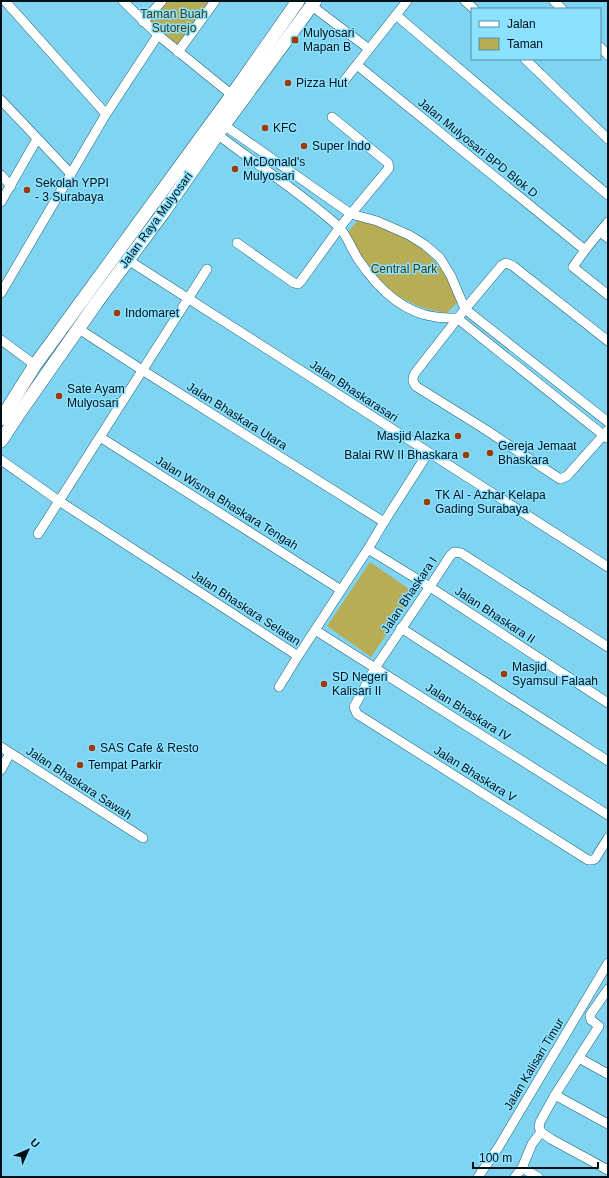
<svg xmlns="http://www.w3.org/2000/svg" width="609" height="1178" viewBox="0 0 609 1178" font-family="Arial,sans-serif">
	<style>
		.green { fill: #b8ad57 }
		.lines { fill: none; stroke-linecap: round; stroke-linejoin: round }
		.minor-casing { stroke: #1f6277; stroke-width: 10 }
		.secondary-casing { stroke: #1f6277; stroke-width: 14 }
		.minor { stroke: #fff; stroke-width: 9 }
		.secondary { stroke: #fff; stroke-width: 13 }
		.poi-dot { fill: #9e3a00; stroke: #8ce1ff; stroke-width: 1.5 }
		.labels { text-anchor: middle; stroke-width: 3; stroke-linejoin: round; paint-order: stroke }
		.park-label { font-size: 12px; fill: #3f3a11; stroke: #8ce1ff }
		.poi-label { font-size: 12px; fill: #001018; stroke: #8ce1ff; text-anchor: start }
		.street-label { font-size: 12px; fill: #001018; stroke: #8ce1ff }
	</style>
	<rect width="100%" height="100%" fill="#7fd4f2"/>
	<g class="green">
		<path d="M167,1h44l-34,46 -31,-25z"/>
		<path d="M357,221c29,3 61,20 80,43 10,12 16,25 20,39l-10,10c-49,-6 -81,-38 -99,-81z"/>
		<path d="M370,562l45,31 -44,64 -44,-31z"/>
	</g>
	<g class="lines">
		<defs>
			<g id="minor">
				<path d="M5,1l101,113"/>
				<path d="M123,1l35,34 74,60"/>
				<path d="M465,1l9,8"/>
				<path d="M554,1l8,8"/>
				<path d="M312,6l57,43"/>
				<path d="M396,15l212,180"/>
				<path d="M143,22l19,-21"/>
				<path d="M600,47l8,8"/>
				<path d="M178,52l37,-51"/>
				<path d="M525,59l83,80"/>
				<path d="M357,65l228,185"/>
				<path d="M344,81l63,-80"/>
				<path d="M1,100l70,74"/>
				<path d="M224,125l127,89 26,7 32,14 16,10 15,13 11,18 14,33 143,113"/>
				<path d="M217,134c40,31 83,58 121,92 8,7 14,24 20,33 18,27 44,54 78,58 7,1 14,1 21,1l150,120"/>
				<path d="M1,175l10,11"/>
				<path d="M1,202l36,-63"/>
				<path d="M608,222l-23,28 -12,17 35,28"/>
				<path d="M600,232l8,6"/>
				<path d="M237,243l57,40 4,1 3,-3 39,-54 49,-59 -1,-5 -56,-46"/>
				<path d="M128,260l480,307"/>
				<path d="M1,293l105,-179 52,-79"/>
				<path d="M79,329l63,41 242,152"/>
				<path d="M1,340l34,25"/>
				<path d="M608,341l-95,-75 -7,-3 -4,2 -37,44 -50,64c-3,6 -3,9 2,14l66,41 77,51 7,-3 41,-46"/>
				<path d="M100,437l241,153"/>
				<path d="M1,460l58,41 239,155 70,-107 16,-27 44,-69"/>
				<path d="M38,534l169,-265"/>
				<path d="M368,549l62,38 178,116"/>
				<path d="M401,628l207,133"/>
				<path d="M315,630l293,185"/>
				<path d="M608,647l-147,-94 -7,-1 -4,4 -17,26 -58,86 -21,39 3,7 231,146h4l3,-1 13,-21"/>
				<path d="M279,687l19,-31"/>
				<path d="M1,747l142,91"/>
				<path d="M1,770l9,-17"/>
				<path d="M579,1058l29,16"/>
				<path d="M555,1095l53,29"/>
				<path d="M541,1132l-2,-5 1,-5 15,-27 44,-69 -8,-6 -1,-5 18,-26"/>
				<path d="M541,1132l10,7 57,31"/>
				<path d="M522,1168l16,9"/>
				<path d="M478,1177l20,-29 110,-185"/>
				<path d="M515,1177l7,-9 10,-24 9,-12"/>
			</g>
			<g id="secondary">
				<path d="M1,419l34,-54 197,-270 66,-94"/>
				<path d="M1,441l19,-29 77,-110 66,-89 61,-88 91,-124"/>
			</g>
		</defs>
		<use href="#minor" class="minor-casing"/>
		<use href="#secondary" class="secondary-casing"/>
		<use href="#minor" class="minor"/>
		<use href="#secondary" class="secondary"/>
	</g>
	<g class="poi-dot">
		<rect x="291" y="36" width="8" height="8" rx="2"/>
		<circle cx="288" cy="83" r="4"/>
		<circle cx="265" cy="128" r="4"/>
		<circle cx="304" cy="146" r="4"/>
		<circle cx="235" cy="169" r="4"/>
		<circle cx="27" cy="190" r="4"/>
		<circle cx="117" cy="313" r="4"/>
		<circle cx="59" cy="396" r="4"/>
		<circle cx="458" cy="436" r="4"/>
		<circle cx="490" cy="453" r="4"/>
		<circle cx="466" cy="455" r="4"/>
		<circle cx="427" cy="502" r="4"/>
		<circle cx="504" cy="674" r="4"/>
		<circle cx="324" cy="684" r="4"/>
		<circle cx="92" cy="748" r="4"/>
		<circle cx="80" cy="765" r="4"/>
	</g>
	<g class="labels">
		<g class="park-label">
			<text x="174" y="18">Taman Buah<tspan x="174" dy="14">Sutorejo</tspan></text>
			<text x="404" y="273">Central Park</text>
		</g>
		<g class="poi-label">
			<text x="303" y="37">Mulyosari<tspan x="303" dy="14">Mapan B</tspan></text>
			<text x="296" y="87">Pizza Hut</text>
			<text x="273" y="132">KFC</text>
			<text x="312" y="150">Super Indo</text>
			<text x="243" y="166">McDonald's<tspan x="243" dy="14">Mulyosari</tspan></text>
			<text x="35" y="187">Sekolah YPPI<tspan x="35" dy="14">- 3 Surabaya</tspan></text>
			<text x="125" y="317">Indomaret</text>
			<text x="67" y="393">Sate Ayam<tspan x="67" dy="14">Mulyosari</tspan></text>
			<text x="450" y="440" text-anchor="end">Masjid Alazka</text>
			<text x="498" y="450">Gereja Jemaat<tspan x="498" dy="14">Bhaskara</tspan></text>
			<text x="458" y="459" text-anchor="end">Balai RW II Bhaskara</text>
			<text x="435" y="499">TK Al - Azhar Kelapa<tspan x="435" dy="14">Gading Surabaya</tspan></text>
			<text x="512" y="671">Masjid<tspan x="512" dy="14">Syamsul Falaah</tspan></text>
			<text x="332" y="681">SD Negeri<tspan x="332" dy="14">Kalisari II</tspan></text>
			<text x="100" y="752">SAS Cafe &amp; Resto</text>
			<text x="88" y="769">Tempat Parkir</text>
		</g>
		<g class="street-label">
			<text transform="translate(478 148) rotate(39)" y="4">Jalan Mulyosari BPD Blok D</text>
			<text transform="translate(156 220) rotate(-54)" y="4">Jalan Raya Mulyosari</text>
			<text transform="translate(354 391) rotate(33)" y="4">Jalan Bhaskarasari</text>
			<text transform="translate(237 416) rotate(32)" y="4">Jalan Bhaskara Utara</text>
			<text transform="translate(227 503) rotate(32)" y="4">Jalan Wisma Bhaskara Tengah</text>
			<text transform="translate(409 595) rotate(-56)" y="4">Jalan Bhaskara I</text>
			<text transform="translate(246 608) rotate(33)" y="4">Jalan Bhaskara Selatan</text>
			<text transform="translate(495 615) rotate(33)" y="4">Jalan Bhaskara II</text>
			<text transform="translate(468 712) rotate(32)" y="4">Jalan Bhaskara IV</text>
			<text transform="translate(475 774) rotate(32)" y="4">Jalan Bhaskara V</text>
			<text transform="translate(79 783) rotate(33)" y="4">Jalan Bhaskara Sawah</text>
			<text transform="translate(534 1064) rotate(-59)" y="4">Jalan Kalisari Timur</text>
		</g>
	</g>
	<rect width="609" height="1178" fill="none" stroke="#001018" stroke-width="4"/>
	<rect x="471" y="8" width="130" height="52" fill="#8ce1ff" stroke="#548da3"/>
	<rect x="479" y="21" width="20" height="6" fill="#ffffff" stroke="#548da3"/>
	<text x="507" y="28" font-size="12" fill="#001018">Jalan</text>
	<rect x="479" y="38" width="20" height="12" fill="#b8ad57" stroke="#548da3"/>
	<text x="507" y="48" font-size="12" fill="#001018">Taman</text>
	<g transform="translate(28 1150) rotate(45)" stroke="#8ce1ff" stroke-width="3" paint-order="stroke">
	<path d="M0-3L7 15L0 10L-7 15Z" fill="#001018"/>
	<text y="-6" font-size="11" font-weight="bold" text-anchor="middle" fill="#001018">U</text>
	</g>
	<path d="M473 1162v6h125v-6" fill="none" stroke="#001018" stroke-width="2"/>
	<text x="479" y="1162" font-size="12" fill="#001018" stroke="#8ce1ff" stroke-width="3" paint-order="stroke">100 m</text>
</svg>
